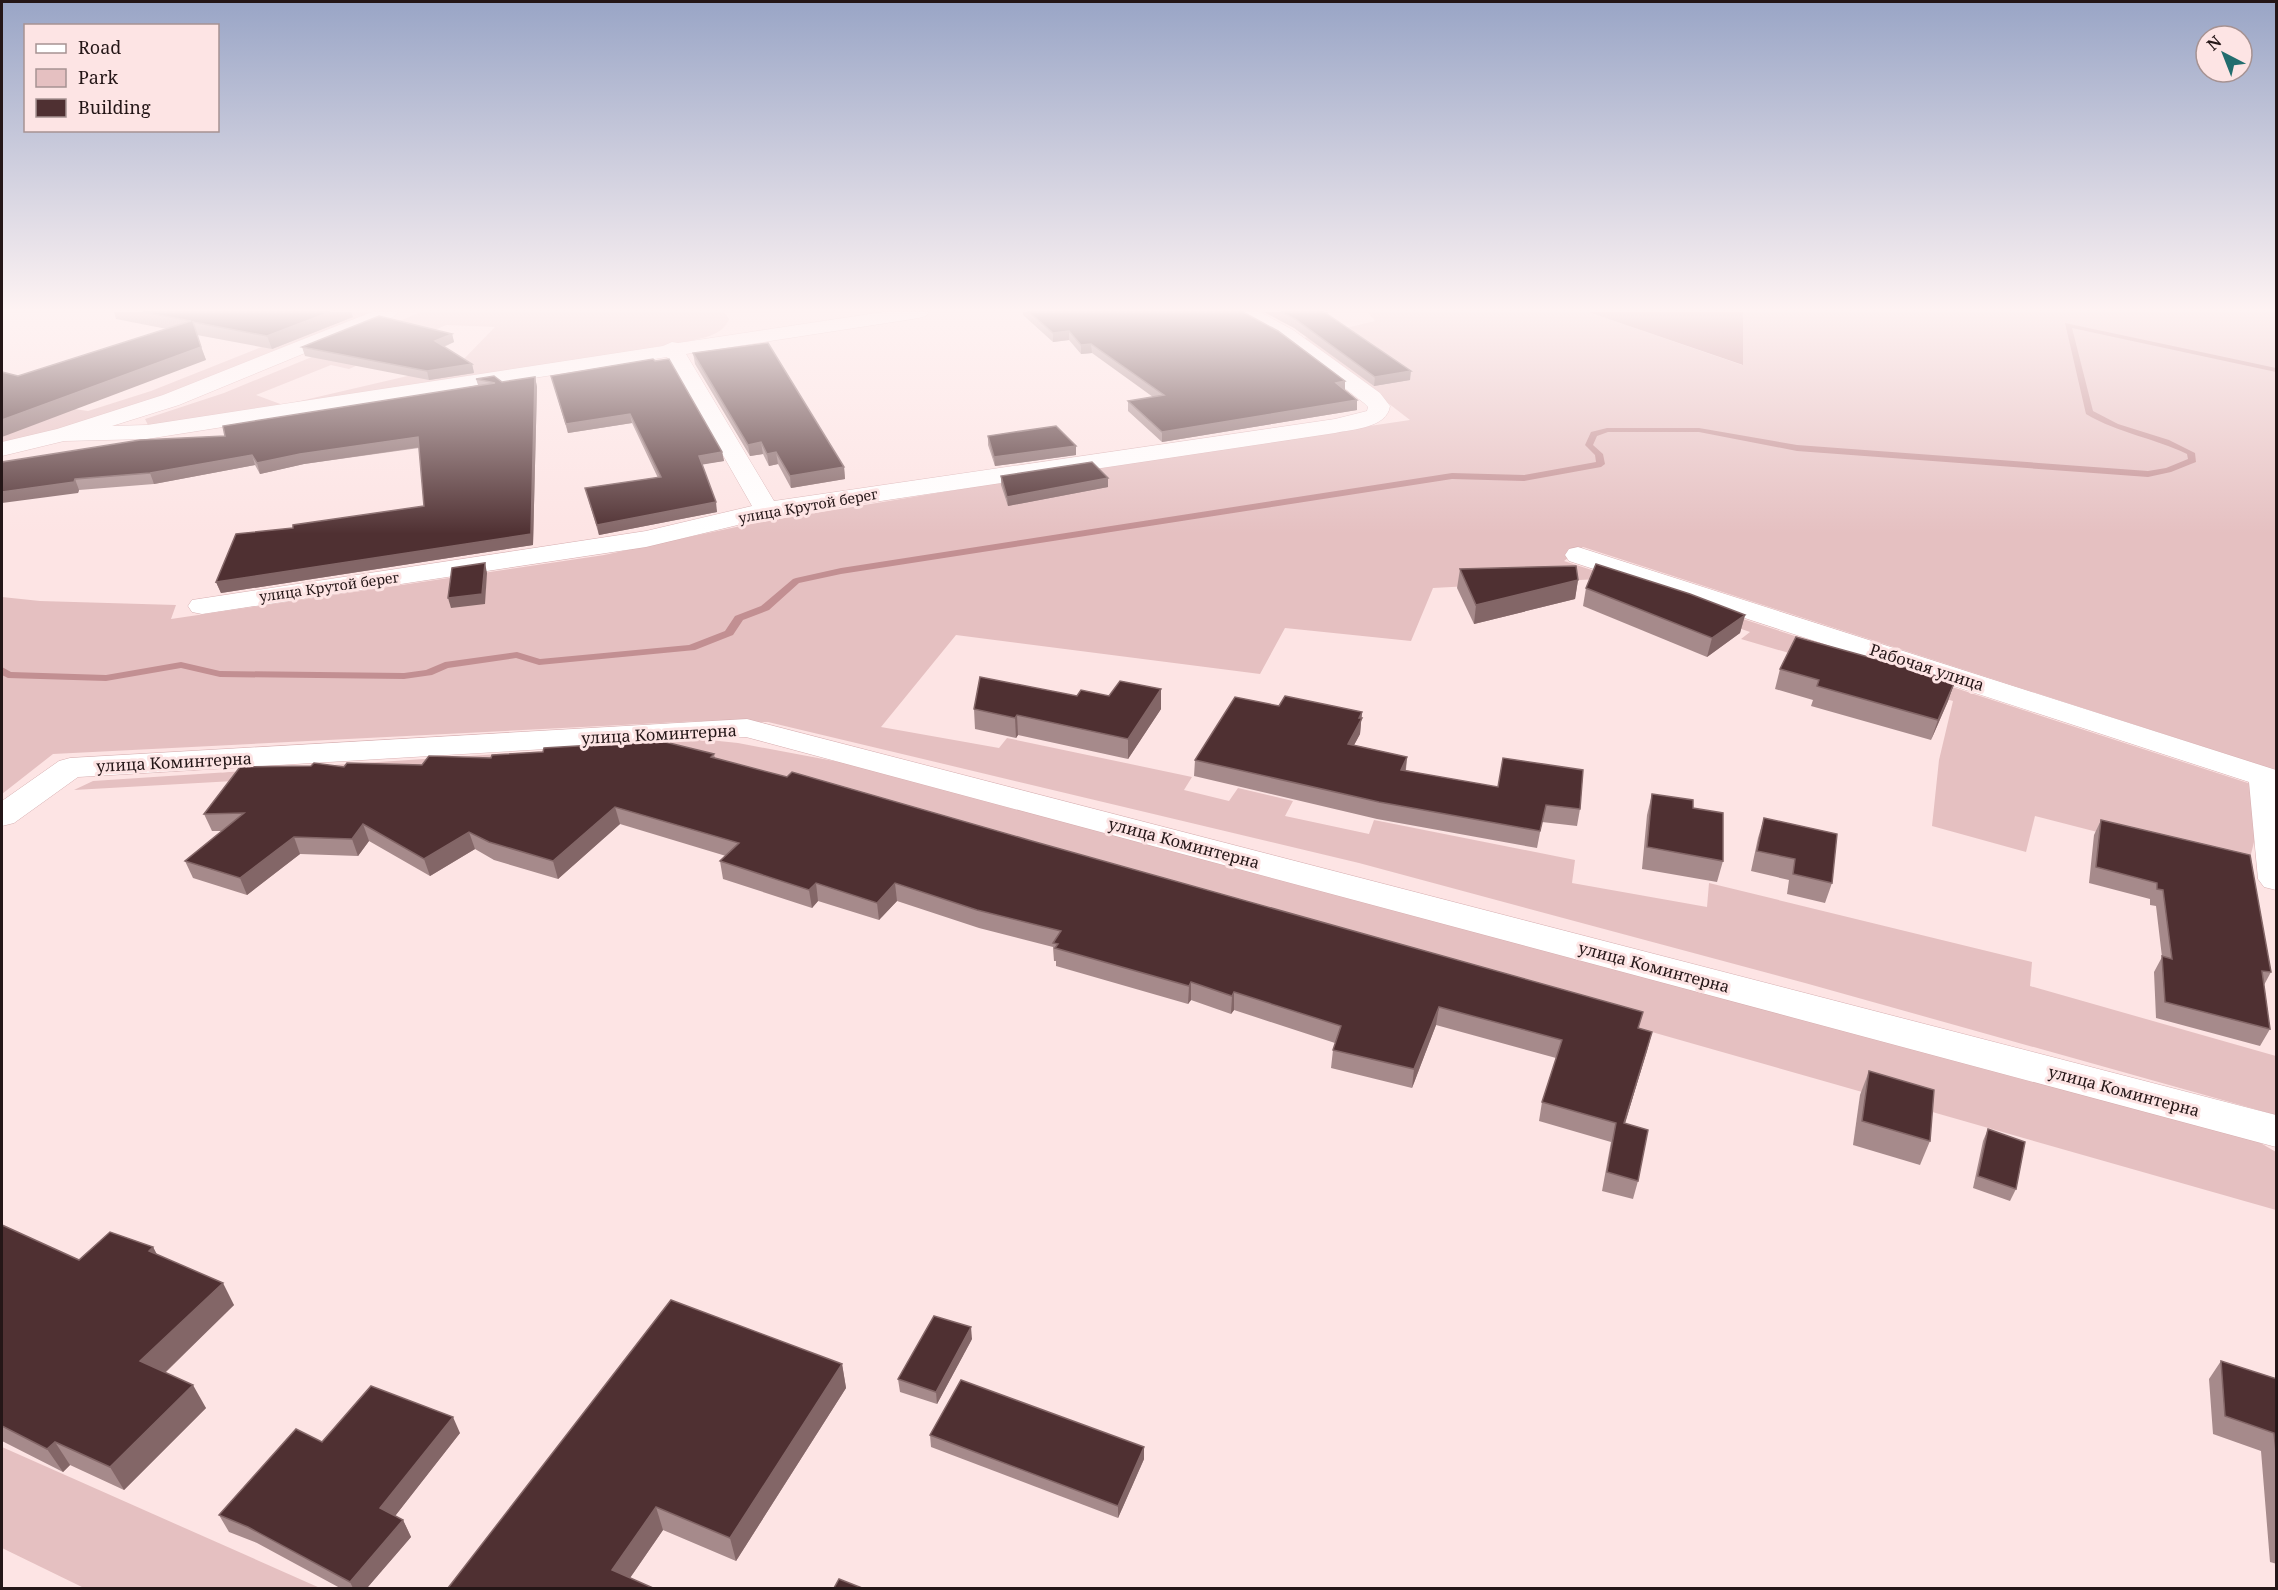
<svg xmlns="http://www.w3.org/2000/svg" width="2278" height="1590" viewBox="0 0 2278 1590" font-family="'Noto Serif',serif">
	<style>
		.green { fill: #e5c0c1; fill-rule: evenodd }
		.water { fill: #c28f92 }
		.lines { fill: none; stroke-linecap: round; stroke-linejoin: round }
		.stream { fill: #c28f92; fill-rule: evenodd }
		.minor-casing { stroke: #d7afb1; stroke-width: 1 }
		.minor { fill: #fff; fill-rule: evenodd }
		.wall { fill: #a68a8b }
		.shaded-wall { fill: #836667 }
		.building { fill: #4f3032; stroke: #836667; stroke-width: 1.5 }
		.labels { text-anchor: middle; stroke-width: 6; stroke-linejoin: round; paint-order: stroke }
		.far-street-label { font-size: 14px; fill: #241617; stroke: #fde4e4 }
		.street-label { font-size: 16px; fill: #241617; stroke: #fde4e4 }
	</style>
	<rect width="100%" height="100%" fill="#fde4e4"/>
	<g class="green">
		<path d="M350,312h31c-124,51 -249,101 -379,133v-8l2,-1 -2,-4 72,-23 14,2 63,-20z"/>
		<path d="M421,312h303l5,7c-6,17 -28,19 -43,23l-536,87 -5,-10 79,-26zM446,325l49,2 -36,37 -176,41 -27,-10 75,-30 18,4z"/>
		<path d="M1368,312h220l154,53 1,-53h533v458l-693,-223 -19,14 687,223 5,50 -5,20 2,18 -218,-56 -9,36 -94,-26 7,-66 14,-59 -212,-62 9,-7 -152,-53 -165,9 -22,53 -126,-13 -25,46 -304,-39 -75,92 118,21 8,-10 185,39 -8,13 45,11 9,-13 55,13 -8,15 84,18 5,-14 201,40 -3,23 135,24 2,-24 323,79 -2,24 246,70v59l-471,-132 -446,-120 -591,-141 -67,-1 -648,33 -51,40v-197l38,4 136,4 -5,14 433,-64 151,-32 377,-62 278,-41 -106,-82 71,-17z"/>
		<path d="M690,738l48,5 176,33 1338,362 24,14v58l-1592,-454 -610,34 19,-9 557,-37z"/>
		<path d="M2,1447l318,141h-236l-82,-40z"/>
	</g>
	<path class="water" d="M1588,312h155v53z"/>
	<g class="lines">
		<path class="stream" d="M2065,323l211,45v4l-204,-44 21,83 25,13 51,16 26,13 1,9 -25,10 -23,5 -351,-26 -98,-19h-91l-11,4 -4,9 10,9 2,10 -4,3 -77,14 -72,-2 -611,95 -42,9 -30,27 -26,10 -10,15 -38,15 -156,15 -23,-7 -68,10 -16,7 -28,4 -184,-2 -39,-9 -75,13 -98,-3 -6,-3v-8l9,5 95,3 75,-13 39,9 184,2 22,-3 19,-8 72,-10 23,7 149,-14 36,-14 10,-15 26,-10 32,-27 3,-1 45,-10 611,-95 72,2 72,-13 -1,-7 -10,-10 6,-13 16,-4h92l98,17 351,26 18,-3 22,-9 -1,-5c-33,-16 -69,-21 -101,-40z"/>
		<defs>
			<g id="minor">
				<path d="M372,312h26l-3,4 -216,89 -67,21 35,-1 516,-79 9,-4 6,1 205,-31h46l-3,4 -7,2 -233,36 88,147 561,-82 32,-8 1,-4 -4,-4 -85,-65 -40,-22 -3,-4h24l33,18 87,63 10,13c-3,22 -37,23 -55,27l-568,85 -121,29 -444,67 -10,-2 -4,-6 4,-6 454,-69 106,-25 -85,-149 -520,82 -83,2 -62,15v-14l55,-13 106,-34z"/>
				<path d="M1578,547l698,223v120l-12,-3 -6,-8 -9,-97 -680,-221 -4,-6 4,-6z"/>
				<path d="M747,719l1529,396v32l-1530,-410 -668,40 -64,46 -12,3v-25l57,-40 11,-3z"/>
			</g>
		</defs>
		<use href="#minor" class="minor-casing"/>
		<use href="#minor" class="minor"/>
	</g>
	<g class="wall">
		<path d="M114,312h239h-2l2,5 -81,32 -75,-14 9,25 -39,-31 -51,-10z"/>
		<path d="M1023,312h220l102,69v9l12,20 -195,32 -34,-31v-10l25,-4 -61,-44 -11,1 -12,-14 -16,2 -30,-27z"/>
		<path d="M1264,312h64v2l82,66 -36,6 -80,-58z"/>
		<path d="M452,334l2,8 -10,5 28,17 2,9 -45,7 -124,-24 -3,-9z"/>
		<path d="M693,353l151,114 1,12 -54,9 -13,-24 -9,2 -6,-12 -13,2 -55,-92z"/>
		<path d="M551,376l171,76 2,9 -22,3 15,48 -118,23 -14,-47 73,-10 -26,-55 -64,10z"/>
		<path d="M535,377l2,10 -4,158 -312,48 -5,-11 77,-54 131,-22 -5,-58 -115,16 -44,10 -5,-9 -101,19 -75,6 -1,3 -76,-31 223,-26 253,-51 -2,-6 26,3z"/>
		<path d="M988,436l88,10v9l-81,11 -7,-21z"/>
		<path d="M1001,476l107,2v9l-100,19 -7,-21z"/>
		<path d="M1460,569l118,11 -3,19 -101,25 -17,-36z"/>
		<path d="M1586,588l159,27 -5,18 -33,24 -124,-51z"/>
		<path d="M1780,669l175,12 -7,20 -17,39 -120,-34 2,-6 -38,-11z"/>
		<path d="M1161,689v20l-33,50 -110,-24 -2,3 -41,-9 -1,-20 103,-13h32z"/>
		<path d="M1279,706l83,6 -2,22 -6,11 53,12 -1,13 174,39 -3,17 -35,-4 -5,26 -160,-29 -183,-43 1,-16z"/>
		<path d="M714,754l1,4 937,274 -27,92 13,57 -5,18 -31,-8 9,-49 -72,-21 3,-19 14,-44 -120,-33 -24,63 -81,-20 2,-18 2,-7 -101,-33 -3,4 -40,-14 -3,4 -132,-38v-5h-2l-1,-14 -74,-19 -82,-27 -18,19 -61,-19 -6,7 -89,-29 -3,-18 6,-5 -106,-32 -62,55 -64,-19 -19,-11 -45,27 -61,-35 -11,15 -58,-2 -53,41 -54,-17 -8,-17 37,-30h-10l-8,-17 140,-47 78,-2 69,-7z"/>
		<path d="M1652,794l41,14 30,53 -6,21 -75,-13 5,-54z"/>
		<path d="M1764,818l68,65 -7,20 -38,-9 2,-14 -38,-9 7,-33z"/>
		<path d="M2101,820l170,152 -7,13 6,44 -10,17 -104,-28 -2,-46 8,-15 -6,-51 -6,-1v-6l-61,-16 5,-48z"/>
		<path d="M1869,1071l61,70 -10,24 -67,-20 7,-50z"/>
		<path d="M1988,1129l28,60 -6,12 -37,-13 10,-47z"/>
		<path d="M2,1225l77,35 74,-13 4,8 77,50 -69,68 41,35 -82,82 -54,-25 -7,7 -61,-31z"/>
		<path d="M972,1339l-35,65 -37,-12 -2,-13z"/>
		<path d="M2221,1361l56,18v185l-7,-2 -9,-111 -48,-17 -4,-55z"/>
		<path d="M842,1364l4,24 -110,173 -73,-31 -33,48 -182,10z"/>
		<path d="M460,1433l-65,83 8,4 8,17 -44,51h-27l-83,-45 -28,-11 -10,-17 103,-73z"/>
		<path d="M930,1435l214,24 -26,59 -187,-71z"/>
	</g>
	<g class="shaded-wall">
		<path d="M330,312h23h-2l2,5 -81,32 -5,-13z"/>
		<path d="M1069,331v9l-16,2v-9z"/>
		<path d="M452,334l2,8 -17,7 -2,-8z"/>
		<path d="M1091,344l1,9 -11,1v-9z"/>
		<path d="M201,347l5,13 -204,77v-17z"/>
		<path d="M472,364l2,9 -45,7 -2,-9z"/>
		<path d="M1411,371l-1,9 -36,6 1,-9z"/>
		<path d="M535,377l2,10 -4,158 -312,48 -5,-11 315,-48z"/>
		<path d="M1345,381v10l-9,-8z"/>
		<path d="M1357,400v10l-195,32v-10z"/>
		<path d="M630,414l2,9 -64,10 -2,-9z"/>
		<path d="M418,437l3,10 -117,17 -44,10 -3,-11 43,-9z"/>
		<path d="M761,442l2,12 -13,2 -2,-11z"/>
		<path d="M1076,446v9l-81,11 -1,-9z"/>
		<path d="M722,452l2,9 -24,4 -1,-9z"/>
		<path d="M776,452l2,12 -9,2 -2,-12z"/>
		<path d="M252,455l3,10 -101,19 -4,-11z"/>
		<path d="M844,467l1,12 -54,9 -1,-12z"/>
		<path d="M1108,478v9l-100,19 -1,-9z"/>
		<path d="M75,479l4,11 -1,3 -76,10v-11z"/>
		<path d="M716,502l1,10 -118,23 -2,-10z"/>
		<path d="M485,563l2,10 -2,31 -34,4 -3,-10z"/>
		<path d="M1578,580l-3,19 -101,25 2,-19z"/>
		<path d="M1745,615l-5,18 -33,24 5,-19z"/>
		<path d="M1955,681l-7,20 -17,39 7,-20z"/>
		<path d="M1161,689v20l-33,50v-20z"/>
		<path d="M1362,712l-2,22 -14,26 2,-16z"/>
		<path d="M1017,715l1,20 -2,3 -1,-20z"/>
		<path d="M1407,757l-2,17 -4,-4z"/>
		<path d="M615,807l5,17 -62,55 -5,-18z"/>
		<path d="M363,824l6,17 -11,15 -6,-17z"/>
		<path d="M469,832l6,17 -45,27 -6,-17z"/>
		<path d="M294,837l6,17 -53,41 -7,-17z"/>
		<path d="M816,883l2,18 -6,7 -3,-18z"/>
		<path d="M895,883l2,18 -18,19 -2,-17z"/>
		<path d="M1191,982v18l-3,4 1,-18z"/>
		<path d="M1234,992v18l-3,4 1,-18z"/>
		<path d="M1439,1007l-3,18 -24,63 2,-19z"/>
		<path d="M1652,1032l-5,19 -28,91 5,-19z"/>
		<path d="M153,1247l12,23 -16,-19z"/>
		<path d="M223,1283l11,22 -81,79 -13,-23z"/>
		<path d="M971,1327l1,12 -35,65 -1,-12z"/>
		<path d="M842,1364l4,24 -110,173 -6,-23z"/>
		<path d="M193,1385l13,23 -82,82 -14,-23z"/>
		<path d="M453,1417l7,16 -72,92 -8,-17z"/>
		<path d="M55,1442l15,23 -7,7 -16,-23z"/>
		<path d="M1144,1447v12l-26,59v-12z"/>
		<path d="M656,1507l7,23 -40,58 -11,-18z"/>
		<path d="M403,1520l8,17 -44,51h-14l-3,-6z"/>
	</g>
	<g class="building">
		<path d="M143,312h187l-63,24 -74,-14 8,25 -199,73v-48l16,4 173,-55z"/>
		<path d="M1029,312h214l35,19 67,50 -9,2 21,17 -195,32 -34,-31 36,-6 -73,-51 -10,1 -12,-14 -16,2z"/>
		<path d="M1281,312h43l87,59 -36,6 -80,-58z"/>
		<path d="M379,316l73,18 -17,7 37,23 -45,7 -125,-24z"/>
		<path d="M768,343l76,124 -54,9 -14,-24 -9,2 -6,-12 -13,3 -55,-92z"/>
		<path d="M653,359l2,2 14,-2 53,93 -23,4 17,46 -119,23 -12,-37 76,-11 -31,-63 -64,10 -15,-48z"/>
		<path d="M494,376l8,6 33,-5 -4,157 -315,48 20,-48 57,-6v-3l131,-19 -6,-69 -118,17 -43,9 -5,-8 -102,18 -75,6 -1,3 -72,10v-30l138,-22 85,-4 -2,-10 272,-43 -19,-4z"/>
		<path d="M1056,426l20,20 -82,11 -6,-21z"/>
		<path d="M1092,462l16,16 -101,19 -6,-21z"/>
		<path d="M485,563l-3,31 -34,4 4,-30z"/>
		<path d="M1596,564l94,30 55,21 -33,23 -126,-50z"/>
		<path d="M1576,566l2,14 -102,25 -16,-36z"/>
		<path d="M1796,637l159,44 -17,39 -121,-34 2,-6 -39,-11z"/>
		<path d="M980,677l97,19 4,-6 28,6 11,-15 41,8 -33,50 -111,-24 -2,3 -41,-9z"/>
		<path d="M1285,696l77,16 -3,6h3l-14,26 59,13 -6,13 97,17 5,-29 80,12 -3,39 -34,-4 -6,26 -161,-29 -184,-42 40,-63 44,9z"/>
		<path d="M661,741l53,13 -3,3 76,20 5,-5 240,69 611,171 -5,16 14,4 -28,91 24,7 -10,51 -31,-9 9,-49 -74,-21 20,-62 -123,-33 -25,62 -81,-19 8,-24 -107,-34 -2,4 -41,-14 -2,4 -134,-38 3,-4 -5,-1 8,-12 -84,-21 -82,-27 -18,20 -61,-20 -7,7 -89,-29 19,-18 -124,-36 -62,54 -64,-19 -20,-10 -45,27 -61,-35 -11,15 -58,-2 -54,41 -55,-17 59,-48 -40,1 36,-47 71,-1 3,-3 30,4 3,-4 75,2 7,-9 62,2 1,-3 51,-3 1,-4z"/>
		<path d="M1652,794l41,6v8l30,5v48l-76,-14z"/>
		<path d="M1764,818l73,16 -5,49 -39,-9 2,-15 -38,-8z"/>
		<path d="M2101,820l149,35 21,117 -9,-1 8,58 -105,-27 -3,-46 10,3 -9,-69 -6,-1v-6l-61,-16z"/>
		<path d="M1869,1071l65,19 -4,51 -68,-20z"/>
		<path d="M1988,1129l37,13 -9,47 -38,-13z"/>
		<path d="M2,1225l77,35 31,-28 43,15 -4,4 74,32 -83,78 53,24 -83,82 -55,-25 -8,7 -45,-23z"/>
		<path d="M671,1300l171,64 -112,174 -74,-31 -44,63 41,18h-205z"/>
		<path d="M934,1316l37,11 -35,65 -38,-13z"/>
		<path d="M2221,1361l56,18v82l-3,-28 -49,-17z"/>
		<path d="M961,1380l183,67 -26,59 -188,-71z"/>
		<path d="M371,1386l82,31 -73,91 23,12 -53,62 -102,-55 -29,-12 77,-86 26,13z"/>
		<path d="M839,1579l23,9h-28z"/>
	</g>
	<linearGradient id="sky" x2="0" y2="1"><stop stop-color="#99a5c6"/><stop offset="0.58" stop-color="#fef3f3"/><stop offset="1" stop-color="#fef3f3" stop-opacity="0"/></linearGradient>
	<rect width="2278" height="534" fill="url(#sky)"/>
	<g class="labels">
		<g class="far-street-label">
			<text transform="translate(808 506) rotate(-10)" y="5">улица Крутой берег</text>
			<text transform="translate(329 587) rotate(-8)" y="5">улица Крутой берег</text>
		</g>
		<g class="street-label">
			<text transform="translate(1927 667) rotate(18)" y="6">Рабочая улица</text>
			<text transform="translate(659 734) rotate(-3)" y="6">улица Коминтерна</text>
			<text transform="translate(174 762) rotate(-3)" y="6">улица Коминтерна</text>
			<text transform="translate(1184 843) rotate(15)" y="6">улица Коминтерна</text>
			<text transform="translate(1654 967) rotate(15)" y="6">улица Коминтерна</text>
			<text transform="translate(2124 1091) rotate(15)" y="6">улица Коминтерна</text>
		</g>
	</g>
	<rect width="2278" height="1590" fill="none" stroke="#241617" stroke-width="6"/>
	<rect x="24" y="24" width="195" height="108" fill="#fde4e4" stroke="#a69292" stroke-width="1.5"/>
	<rect x="36" y="44" width="30" height="9" fill="#ffffff" stroke="#a69292" stroke-width="1.5"/>
	<text x="78" y="54" font-size="18" fill="#241617">Road</text>
	<rect x="36" y="69" width="30" height="18" fill="#e5c0c1" stroke="#a69292" stroke-width="1.5"/>
	<text x="78" y="84" font-size="18" fill="#241617">Park</text>
	<rect x="36" y="99" width="30" height="18" fill="#4f3032" stroke="#a69292" stroke-width="1.5"/>
	<text x="78" y="114" font-size="18" fill="#241617">Building</text>
	<g transform="translate(2224 54) rotate(318)"><circle r="28" fill="#fde4e4" stroke="#a69292" stroke-width="1.5"/>
	<path d="M0-4.5L10 22L0 15L-10 22Z" fill="#226d6e"/>
	<text y="-9" font-size="16" font-weight="bold" text-anchor="middle" fill="#241617">N</text>
	</g>
</svg>
